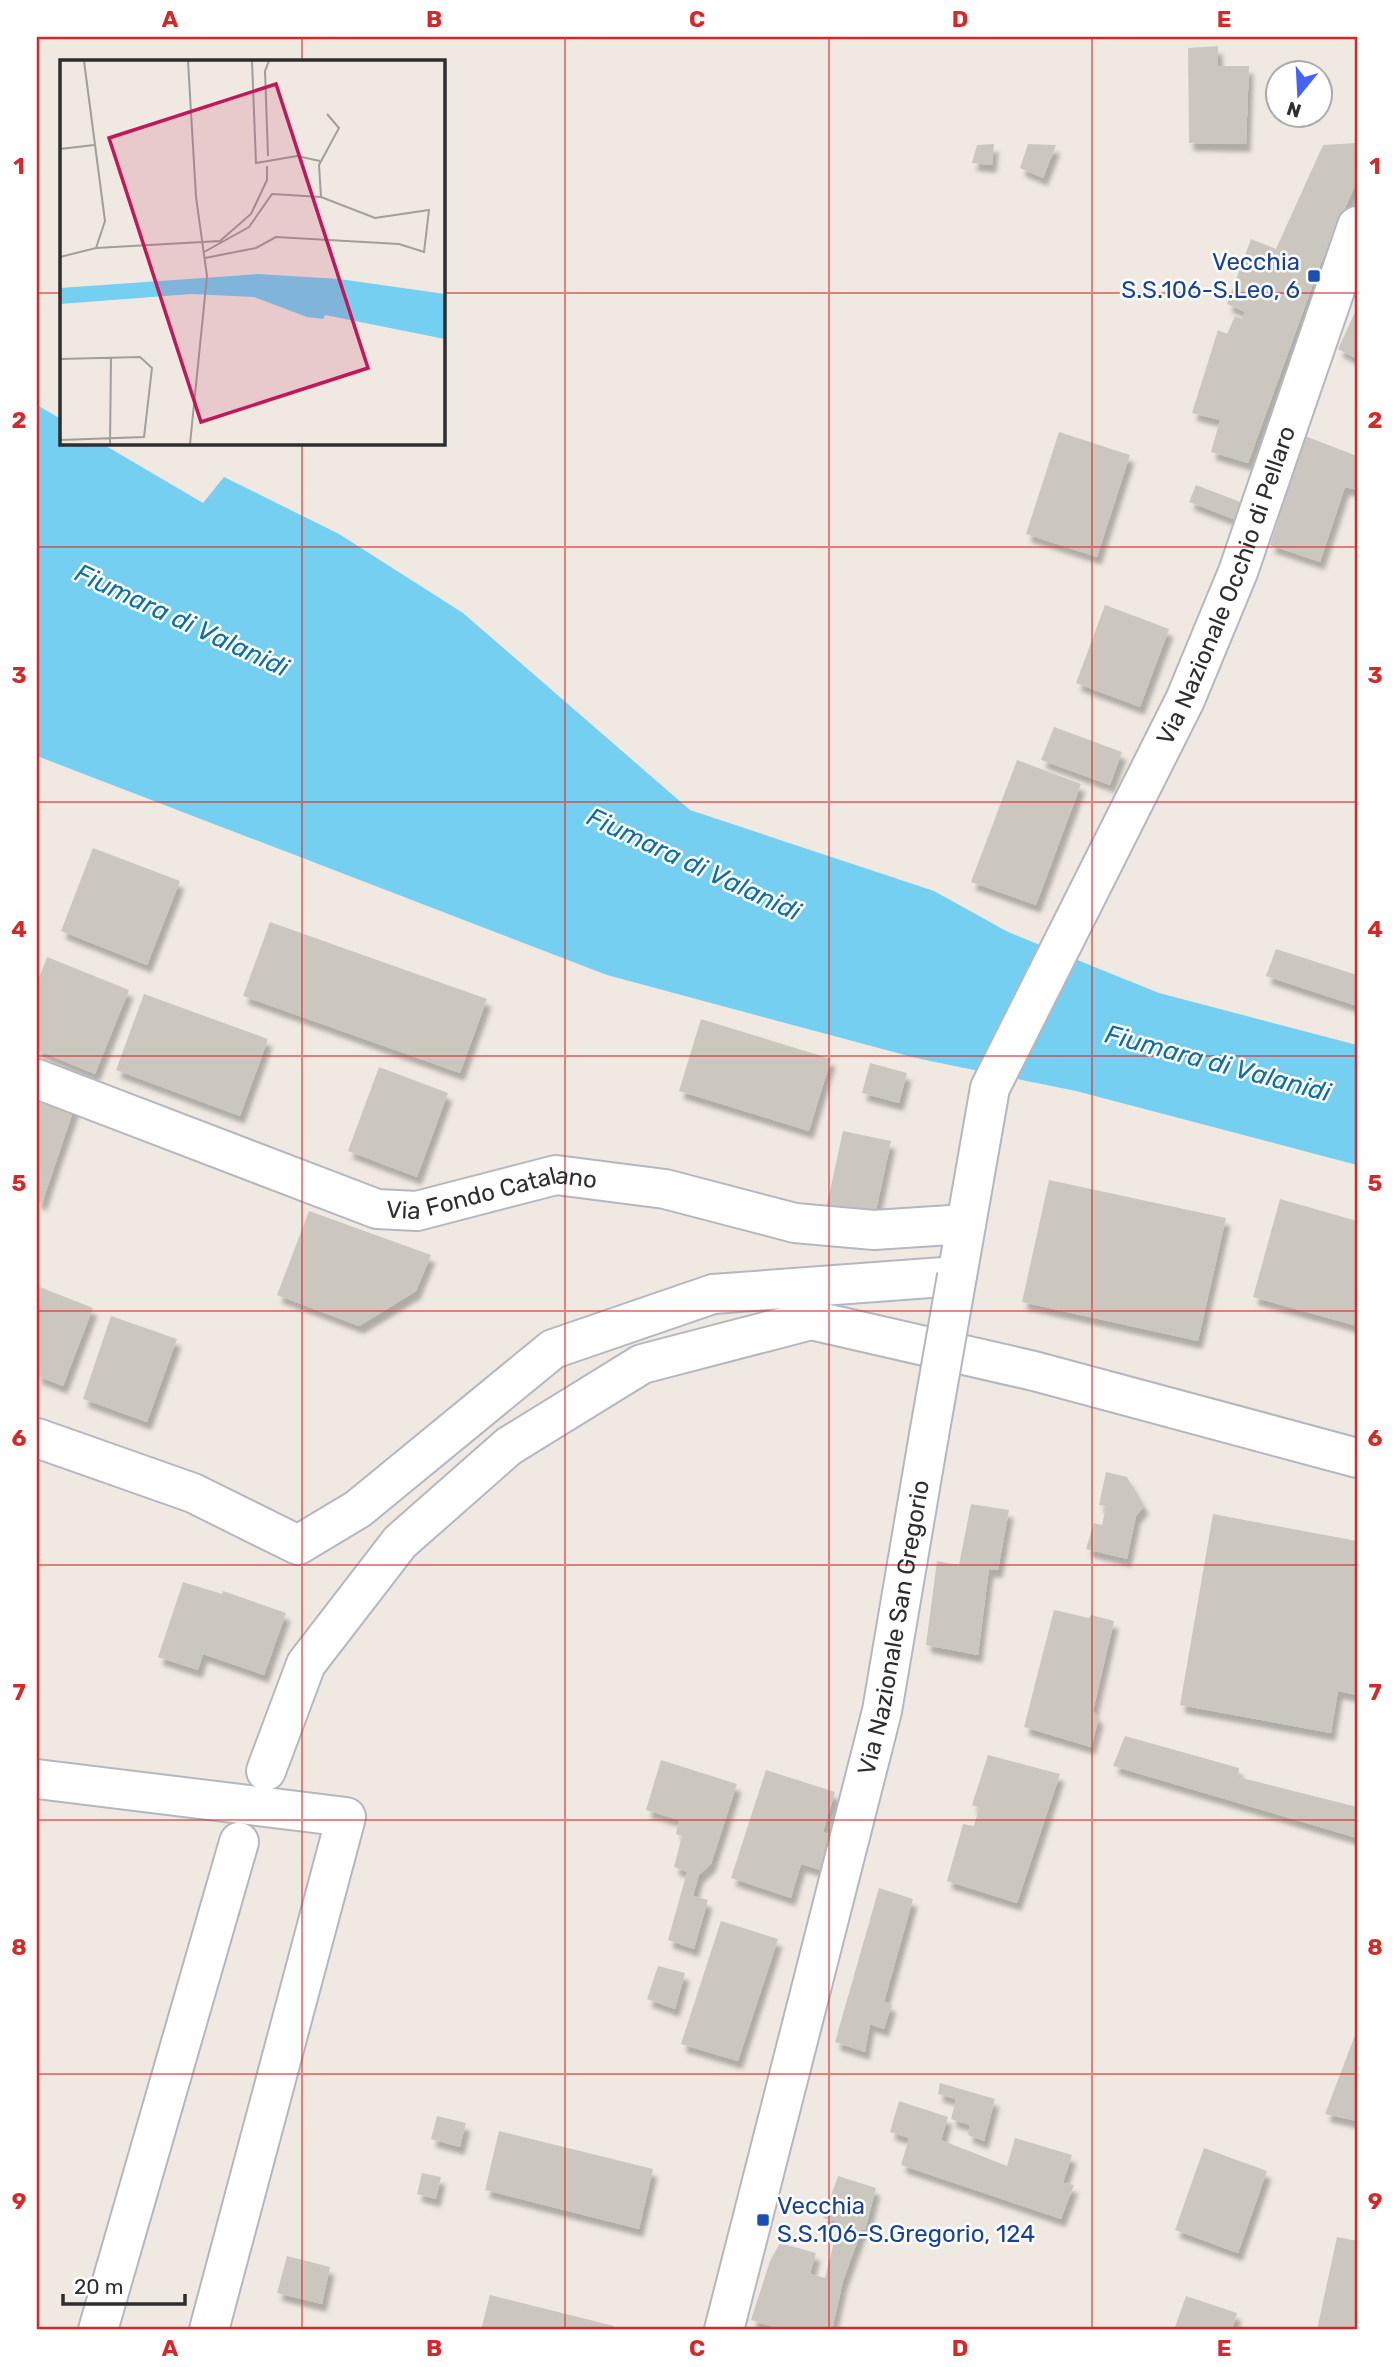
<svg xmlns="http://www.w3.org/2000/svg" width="1394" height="2367" viewBox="0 0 1394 2367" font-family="Rubik,sans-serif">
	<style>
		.water { fill: #75cff0 }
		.building { fill: #cbc7bf; filter: url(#shadow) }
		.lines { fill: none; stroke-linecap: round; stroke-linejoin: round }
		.minor-casing { stroke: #b4b7c1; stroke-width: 42 }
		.tertiary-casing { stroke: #b4b7c1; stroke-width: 42 }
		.minor { stroke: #fff; stroke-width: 38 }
		.tertiary { stroke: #fff; stroke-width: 38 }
		.tertiary-bridge-casing { stroke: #b4b7c1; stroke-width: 42; stroke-linecap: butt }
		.tertiary-bridge { stroke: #fff; stroke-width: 38 }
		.grid { fill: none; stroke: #d62828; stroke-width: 2; stroke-opacity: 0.55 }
		.transit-dot { fill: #1a4fb4; stroke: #fff; stroke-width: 2.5 }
		.labels { text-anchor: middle; stroke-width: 5; stroke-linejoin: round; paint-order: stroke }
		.transit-label { font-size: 24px; fill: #164399; stroke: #fff; text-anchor: end }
		.street-label { font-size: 24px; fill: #2e2e2e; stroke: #fff }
		.water-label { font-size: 26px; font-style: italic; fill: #0d6fa3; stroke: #fff }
		.inset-road { fill: none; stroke: #a29e99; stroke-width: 2 }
		.view { fill: #c2185b; fill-opacity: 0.15; stroke: #c2185b; stroke-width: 3.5 }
		.inset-edge { fill: none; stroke: #2e2e2e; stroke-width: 3.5 }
		.neatline { fill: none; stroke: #d62828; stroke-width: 2.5 }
		.grid-label { font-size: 23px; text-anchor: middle; font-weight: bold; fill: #d62828 }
	</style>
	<defs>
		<filter id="shadow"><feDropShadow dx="4.5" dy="8" stdDeviation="2" flood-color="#0004"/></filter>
	</defs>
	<rect width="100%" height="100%" fill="#efe9e1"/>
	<path class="water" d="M37,405l24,14v24h40l102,60 21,-26 115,57 124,79 227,197 244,81 74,41 151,61 198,52v120l-281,-74 -160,-33 -309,-83 -570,-219z"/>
	<g class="building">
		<path d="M1218,46v20h31l-3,78 -57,-1 -1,-95z"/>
		<path d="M1357,143v38l-37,84 -72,198 -37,-11 9,-32 -28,-7 26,-83 9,4 8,-18 7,3 3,-7 -18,-8 24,-65 25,10 47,-104z"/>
		<path d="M994,144l-2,21 -20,-2 5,-18z"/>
		<path d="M1028,144l28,1 -13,33 -23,-10z"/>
		<path d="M1357,308v51l-19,-10z"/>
		<path d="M1059,432l71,23 -33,102 -71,-23z"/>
		<path d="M1305,436l52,20v34l-12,-3 -25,75 -50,-17z"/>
		<path d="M1196,485l47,18 -7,17 -47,-18z"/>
		<path d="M1105,605l64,24 -29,78 -64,-24z"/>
		<path d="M1054,727l68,25 -12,33 -69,-25z"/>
		<path d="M1017,760l64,24 -45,121 -65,-23z"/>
		<path d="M93,848l87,33 -33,84 -86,-34z"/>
		<path d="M270,922l217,77 -27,74 -217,-77z"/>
		<path d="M1276,949l81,26v31l-91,-30z"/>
		<path d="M47,957l82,33 -34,84 -58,-24v-67z"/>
		<path d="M144,994l124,45 -28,77 -124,-46z"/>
		<path d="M701,1019l130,40 -22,72 -130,-40z"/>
		<path d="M870,1063l37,10 -8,30 -37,-10z"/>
		<path d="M379,1067l69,26 -31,84 -69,-26z"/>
		<path d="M37,1090l39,13 -34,100 -5,-2z"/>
		<path d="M843,1131l48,10 -17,79 -48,-11z"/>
		<path d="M1049,1180l177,38 -28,123 -176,-39z"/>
		<path d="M1280,1199l77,22v105l-104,-29z"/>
		<path d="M309,1211l122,44 -15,36 -57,35 -82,-31z"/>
		<path d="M37,1286l56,22 -30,78 -26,-10z"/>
		<path d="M111,1316l66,23 -30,83 -64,-23z"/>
		<path d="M1106,1472l21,5 17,29 -8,10 -9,43 -41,-10 8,-26 8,2 4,-19 -7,-1z"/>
		<path d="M971,1504l38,6 -11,60 -9,-1 -11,86 -52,-10 11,-84 22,4z"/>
		<path d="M1213,1514l144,27v154l-19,-4 -7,42 -151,-28z"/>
		<path d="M183,1582l39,12 1,-3 63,22 -22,62 -61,-21 -5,16 -40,-13z"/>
		<path d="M1054,1610l35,8 2,-3 23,6 -21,90 6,7 -8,29 -67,-20z"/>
		<path d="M1125,1736l114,32 -1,9 119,30v31l-244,-72z"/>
		<path d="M988,1755l72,19 -43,129 -70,-22 16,-57 11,2 5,-18 -7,-3z"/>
		<path d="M661,1760l76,24 -26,80 -12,11 -6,21 15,4 -14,49 -26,-9 19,-68 -13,-5 8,-31 -6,-2 3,-14 -33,-10z"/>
		<path d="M766,1770l69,22 -12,40 16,6 -9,35 -29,-9 -10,34 -60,-20z"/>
		<path d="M879,1888l34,11 -29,103 8,2 -8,25 -14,-5 -5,28 -30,-10z"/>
		<path d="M721,1921l57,18 -40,122 -57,-17z"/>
		<path d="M658,1966l27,7 -10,36 -28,-10z"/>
		<path d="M1357,2030v91l-32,-7z"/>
		<path d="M940,2083l55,16 -11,42 -16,-6 2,-10 -19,-6 5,-20 -18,-5z"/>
		<path d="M899,2101l49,16 -7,23 66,26 8,-28 57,17 -9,28 11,2 -13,34 -160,-54 8,-27 -19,-6z"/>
		<path d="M437,2116l29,7 -6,24 -29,-8z"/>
		<path d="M499,2131l154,38 -14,60 -154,-39z"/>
		<path d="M1204,2148l63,23 -29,82 -63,-23z"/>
		<path d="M422,2173l19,4 -5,22 -19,-5z"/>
		<path d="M838,2176l38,12 -11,42 -3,-1 -19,52 -11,49h-49l-32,-10 19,-59 10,-18 36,10 -6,21 15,4 14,-56 -16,-4z"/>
		<path d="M1337,2237l20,4v89h-40z"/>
		<path d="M287,2256l43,11 -8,37 -45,-11z"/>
		<path d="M490,2295l124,31 -1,4h-132z"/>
		<path d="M1186,2296l51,17 -5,17h-58z"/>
	</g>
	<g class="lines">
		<defs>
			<g id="minor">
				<path id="s1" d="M37,1079l340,130 40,2 139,-36 109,14 130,34 79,7 92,-6"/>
				<path d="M37,1438l156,55 105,52 60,-36 195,-160 160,-55 244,-18"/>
				<path d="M266,1771l40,-107 94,-122 109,-96 133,-82 169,-44 223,51 323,87"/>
				<path d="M37,1779l309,38 -137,513"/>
				<path d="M98,2330l141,-488"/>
			</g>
			<g id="tertiary">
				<path id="s2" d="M957,1276l33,-188 195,-388 53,-128 119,-346"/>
				<path id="s3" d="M724,2330l158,-619 47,-276"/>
			</g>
		</defs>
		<use href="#minor" class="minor-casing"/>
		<use href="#tertiary" class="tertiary-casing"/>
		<use href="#minor" class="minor"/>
		<use href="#tertiary" class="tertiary"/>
		<defs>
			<path id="tertiary-bridge" d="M929,1435l28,-159"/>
		</defs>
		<use href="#tertiary-bridge" class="tertiary-bridge-casing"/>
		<use href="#tertiary-bridge" class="tertiary-bridge"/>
	</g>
	<path class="grid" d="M302,37v24M565,37v2293M829,37v2293M1092,37v2293M37,293h24M443,293h914M302,443v1887M37,547h1320M37,802h1320M37,1056h1320M37,1311h1320M37,1565h1320M37,1820h1320M37,2074h1320"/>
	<g class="transit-dot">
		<rect x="1307" y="269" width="14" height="14" rx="3.5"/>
		<rect x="756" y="2213" width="14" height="14" rx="3.5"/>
	</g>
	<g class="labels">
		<g class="transit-label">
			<text x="1300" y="270">Vecchia<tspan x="1300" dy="28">S.S.106-S.Leo, 6</tspan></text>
			<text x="777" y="2214" text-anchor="start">Vecchia<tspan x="777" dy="28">S.S.106-S.Gregorio, 124</tspan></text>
		</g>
		<g class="street-label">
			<text dy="8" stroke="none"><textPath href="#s2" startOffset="747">Via Nazionale Occhio di Pellaro</textPath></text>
			<text dy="8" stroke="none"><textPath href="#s1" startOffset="481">Via Fondo Catalano</textPath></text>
			<text dy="8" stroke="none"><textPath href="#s3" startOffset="723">Via Nazionale San Gregorio</textPath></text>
		</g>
		<g class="water-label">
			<text transform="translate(182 620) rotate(25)" y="9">Fiumara di Valanidi</text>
			<text transform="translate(694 864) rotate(25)" y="9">Fiumara di Valanidi</text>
			<text transform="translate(1218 1063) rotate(15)" y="9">Fiumara di Valanidi</text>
		</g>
	</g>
	<g transform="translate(60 60)">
		<rect width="385" height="385" fill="#efe9e1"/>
		<path d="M198,214l81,5 106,15v45l-120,-24 -2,4 -16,-2 -53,-20 -63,-3 -131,10v-16z" fill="#75cff0"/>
		<path class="inset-road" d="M24,1l21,160 -9,27M128,1l8,136 11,79 -17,168M192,1l4,102 41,-7 23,5M0,89l34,-4M208,96l-3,-85 4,-10M144,192l45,-25 23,-33 49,3M0,197l36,-9 124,-7 31,-27 16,-34v-14M145,198l51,-10 20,-11 123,7 25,8 5,-42 -54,8 -54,-21 -2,-32 20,-37 -12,-14M0,299l80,-2 12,11 -8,69 -84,3M50,384l1,-87"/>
		<path class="view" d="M216,24l92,284 -167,54 -92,-284z"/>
		<rect width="385" height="385" class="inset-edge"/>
	</g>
	<rect width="1394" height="2367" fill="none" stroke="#ffffff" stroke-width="77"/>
	<g transform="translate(1299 94) rotate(198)"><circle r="33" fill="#ffffff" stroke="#ababab" stroke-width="2"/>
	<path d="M0-5L12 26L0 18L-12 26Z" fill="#4264fb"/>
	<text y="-10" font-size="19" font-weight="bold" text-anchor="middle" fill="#2e2e2e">N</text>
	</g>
	<path d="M63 2294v10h122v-10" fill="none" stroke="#2e2e2e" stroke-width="3.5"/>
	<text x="74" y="2294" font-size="21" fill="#2e2e2e" stroke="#ffffff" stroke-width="5" paint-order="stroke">20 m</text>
	<rect x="38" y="38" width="1318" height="2290" class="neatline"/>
	<g class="grid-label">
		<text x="170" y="27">A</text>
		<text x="434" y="27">B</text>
		<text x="697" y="27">C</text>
		<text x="960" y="27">D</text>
		<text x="1224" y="27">E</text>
		<text x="19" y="174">1</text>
		<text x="1375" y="174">1</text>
		<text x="19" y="428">2</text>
		<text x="1375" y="428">2</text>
		<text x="19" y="683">3</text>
		<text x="1375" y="683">3</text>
		<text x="19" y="937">4</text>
		<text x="1375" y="937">4</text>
		<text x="19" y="1191">5</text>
		<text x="1375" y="1191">5</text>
		<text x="19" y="1446">6</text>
		<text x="1375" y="1446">6</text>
		<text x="19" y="1700">7</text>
		<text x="1375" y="1700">7</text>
		<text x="19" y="1955">8</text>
		<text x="1375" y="1955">8</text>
		<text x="19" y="2209">9</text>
		<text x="1375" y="2209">9</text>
		<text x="170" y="2356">A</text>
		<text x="434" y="2356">B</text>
		<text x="697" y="2356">C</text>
		<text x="960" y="2356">D</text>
		<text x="1224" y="2356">E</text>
	</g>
</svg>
